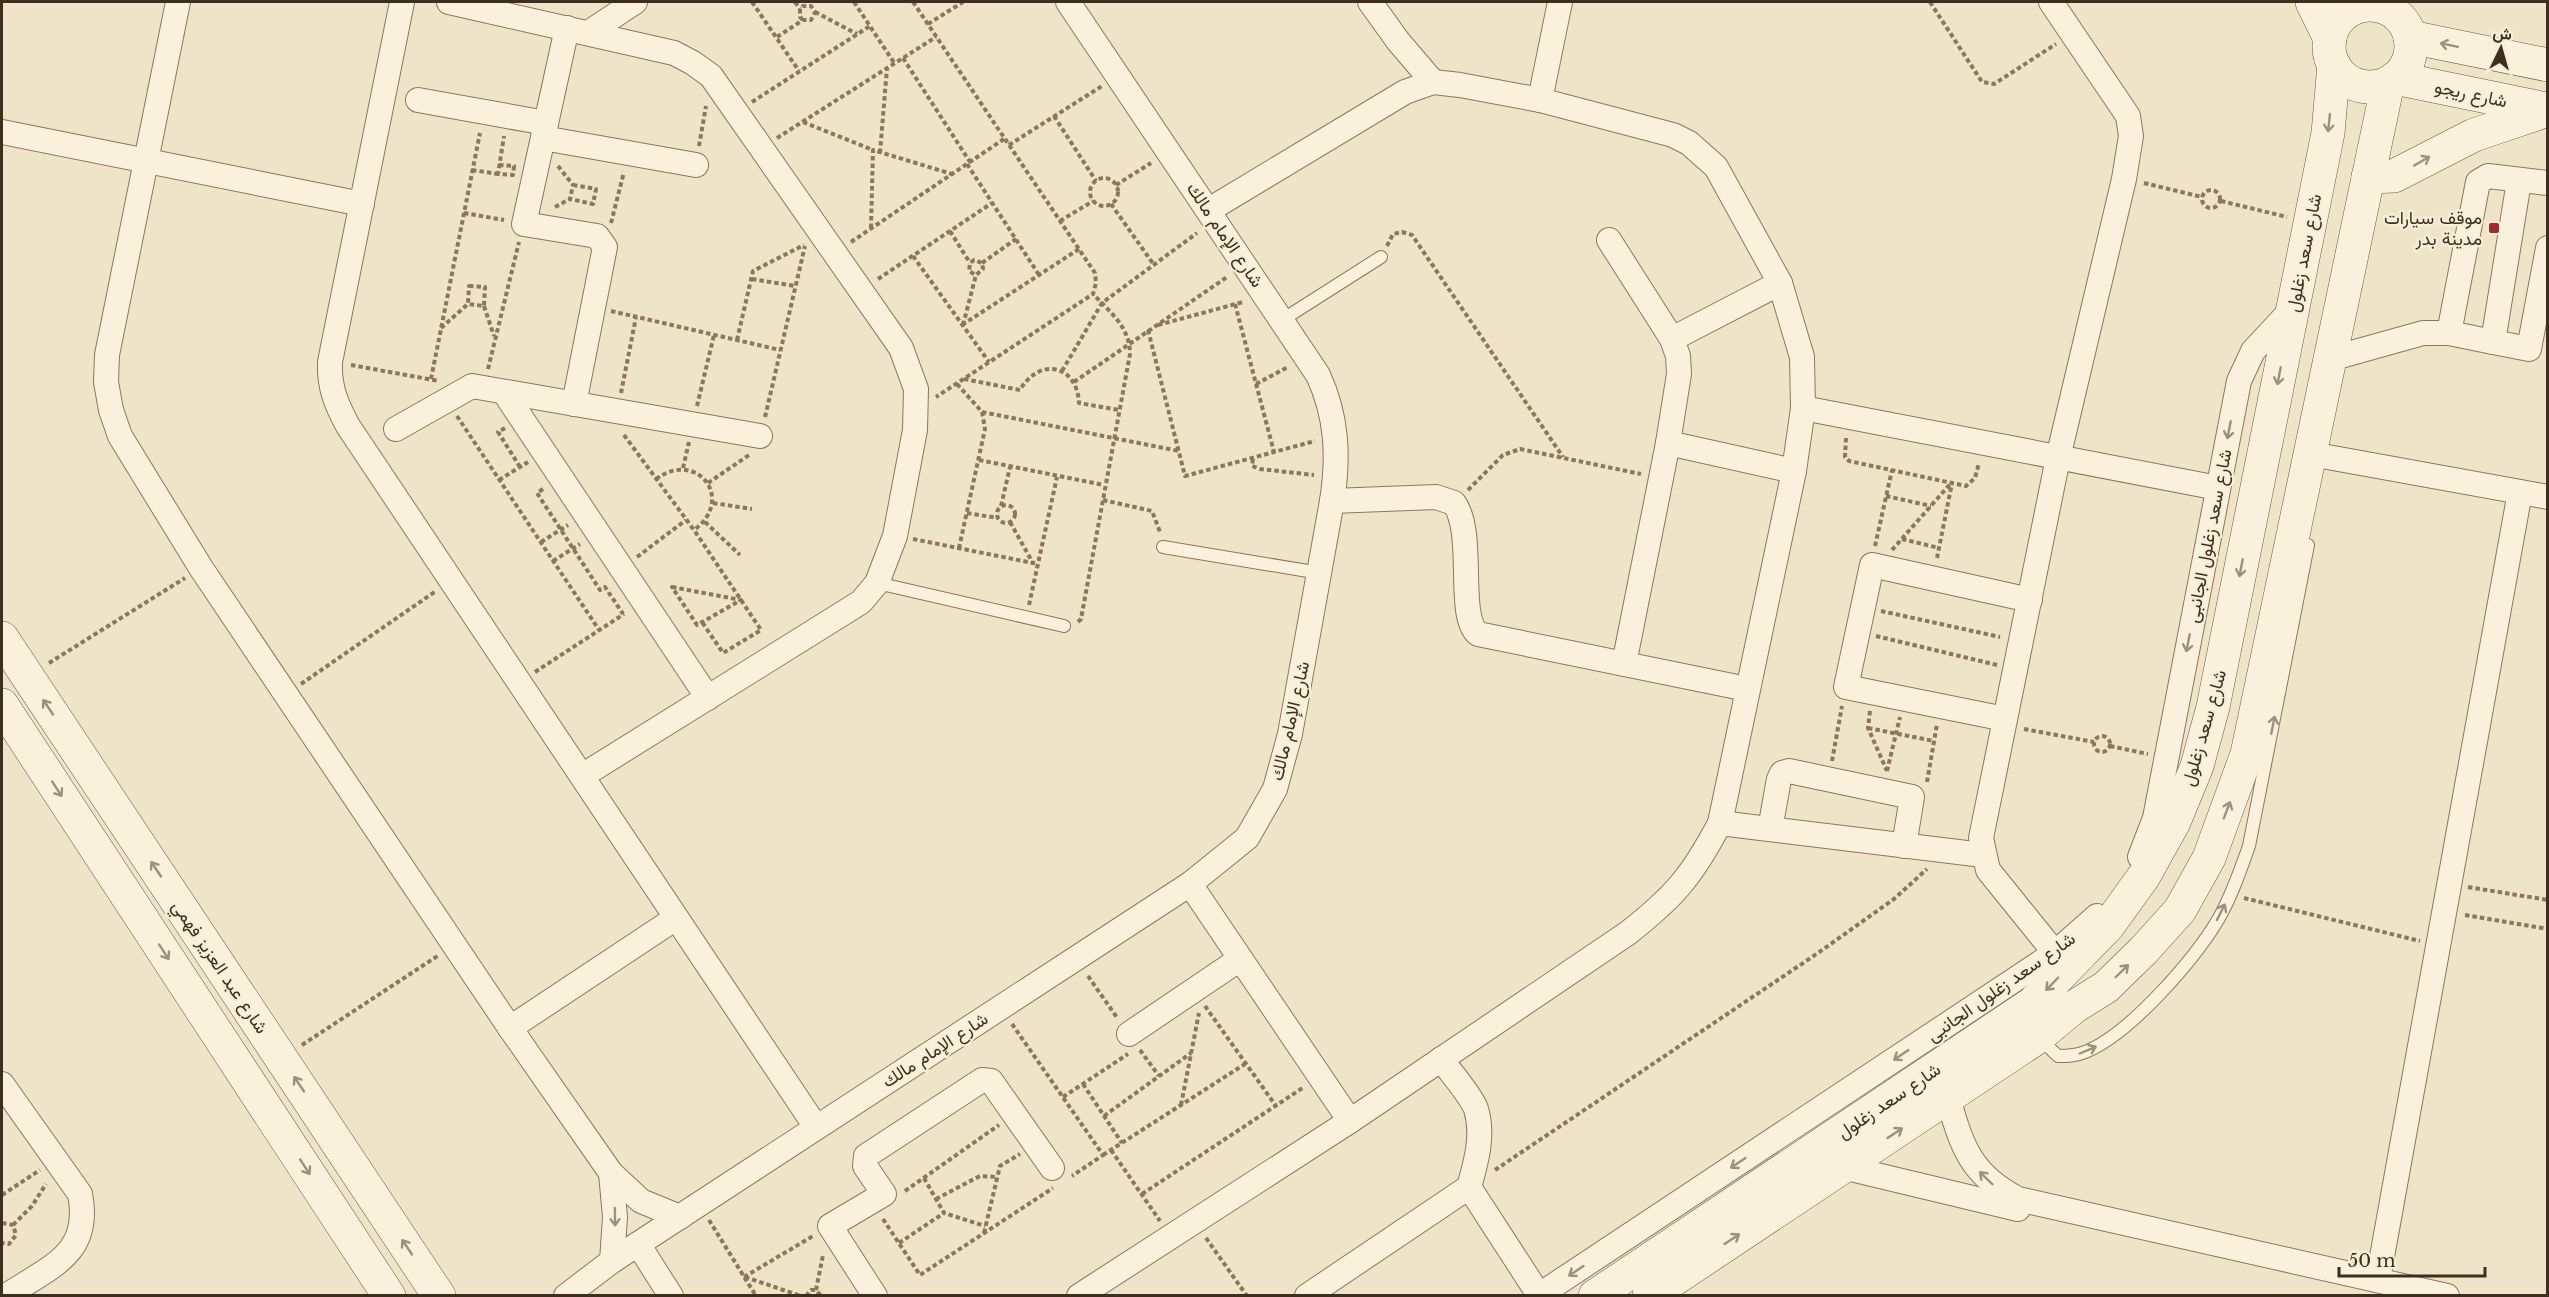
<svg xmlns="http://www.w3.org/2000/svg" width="2549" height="1297" viewBox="0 0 2549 1297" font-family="'Libre Baskerville',Vazirmatn,serif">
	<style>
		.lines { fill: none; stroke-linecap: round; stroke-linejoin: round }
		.lane-casing { stroke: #8d765c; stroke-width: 14 }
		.street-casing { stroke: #8d765c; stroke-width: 26 }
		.secondary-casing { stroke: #6f573f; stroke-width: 34 }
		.path { stroke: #8d765c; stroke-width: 4; stroke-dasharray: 4.5 3; stroke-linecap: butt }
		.lane { stroke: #faf1dc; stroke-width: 12 }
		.street { stroke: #faf1dc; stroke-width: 24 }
		.secondary { stroke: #faf1dc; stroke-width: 33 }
		.oneway { stroke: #9c907e }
		.poi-dot { fill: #9e2a2b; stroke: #f7eed8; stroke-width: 2 }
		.labels { text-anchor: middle; stroke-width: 4.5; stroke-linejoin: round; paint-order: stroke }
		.street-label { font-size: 18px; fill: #3d2e20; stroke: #f7eed8 }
		.poi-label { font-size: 18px; fill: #3d2e20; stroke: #f7eed8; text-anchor: end }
	</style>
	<rect width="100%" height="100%" fill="#f0e4c8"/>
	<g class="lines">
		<defs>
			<g id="lane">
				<path d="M1282,320l99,-63"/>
				<path d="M1163,547l157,26"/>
				<path d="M877,583l187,43"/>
				<path d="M2039,1038l19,18c9,0 18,0 27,-4 44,-17 110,-93 134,-134 13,-23 21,-47 30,-72l59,-301"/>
			</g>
			<g id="street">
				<path d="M178,2l-71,353 -1,27 5,28 9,26 81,132 309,460 101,145 30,28 39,16"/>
				<path d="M402,2l-72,360c-1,25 6,42 18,64l468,701"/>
				<path d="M449,2l225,51 19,10 18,13 190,272 15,41 -1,41 -20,106 -18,47 -16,19 -279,174"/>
				<path d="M1370,2l28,39 35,41"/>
				<path d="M2051,2l77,114 3,20 -7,43 -66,279 -77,380 7,32 67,83"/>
				<path d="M567,28l-43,196 73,12 8,11 -31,157"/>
				<path d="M588,33l47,-31"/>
				<path d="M418,100l128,23"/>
				<path d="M1540,100l20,-98"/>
				<path d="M2,132l360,72"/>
				<path d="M543,138l153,27"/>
				<path d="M1609,240l63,99 6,17 1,18 -11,69 -44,221"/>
				<path d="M2449,333l29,-151 10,-6 60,7"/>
				<path d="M1672,339l108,-56"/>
				<path d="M2493,342l36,7 19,-101"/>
				<path d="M2330,359l93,-26h26l44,9 26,-161"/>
				<path d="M504,392l204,306"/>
				<path d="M1803,408l415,80"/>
				<path d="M396,429l76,-43 288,50"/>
				<path d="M1668,443l126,28"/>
				<path d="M2311,454l237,43"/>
				<path d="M1332,501l104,-4 18,6c22,30 2,113 24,131l269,55"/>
				<path d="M2005,719l-159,-32 26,-122 158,35"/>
				<path d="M1720,823l263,32"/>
				<path d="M1770,829l9,-50 3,-6 7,-2 123,26 -8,49"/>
				<path d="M2140,857l15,-39 84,-437 14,-30 40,-43"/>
				<path d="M1190,884l160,237"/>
				<path d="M510,1028l166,-110"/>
				<path d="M1129,1034l111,-75"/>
				<path d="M2,1084l78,110c12,61 -31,73 -74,102"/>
				<path d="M1948,1098c14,49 23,77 70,101l429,97"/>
				<path d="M1843,1167l175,42"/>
				<path d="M611,1173l4,44 -3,44"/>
				<path d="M1469,1187l70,108"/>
				<path d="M638,1244l33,52"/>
				<path d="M2378,1279l142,-787"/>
				<path d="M566,1296l46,-35 578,-377 57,-46 28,-49 15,-55 42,-233c7,-45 5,-85 -14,-126l-250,-373"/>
				<path d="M875,1296l-45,-70 54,-32 -19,-28 1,-10 116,-76 9,1 61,87"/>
				<path d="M1079,1296l271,-175 278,-188c47,-37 64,-57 92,-110l74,-352 9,-63 -1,-51 -22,-74 -64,-116 -27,-24 -16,-8 -133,-35 -80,-15 -27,-3 -28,10 -196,118"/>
				<path d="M1307,1296l162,-109c7,-24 15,-52 7,-78 -5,-14 -26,-37 -35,-50"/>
				<path d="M1538,1296l517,-343 42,-37"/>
			</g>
			<g id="secondary">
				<path d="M2312,2l18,37"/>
				<circle cx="2370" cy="46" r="41"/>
				<path d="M2410,37l138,28"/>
				<path d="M2395,78l151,31"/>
				<path d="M2368,177l26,-1 80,-41 74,-25"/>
				<path d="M2,638l437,658"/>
				<path d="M2,705l387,591"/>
				<path d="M1595,1296l438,-293 75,-77 36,-50 30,-54 23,-56 16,-59 115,-574 6,-68"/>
				<path d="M1649,1296l389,-259 36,-30 32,-20 38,-37 36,-40 29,-52 38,-104 141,-671"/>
			</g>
		</defs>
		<use href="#lane" class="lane-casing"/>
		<use href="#street" class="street-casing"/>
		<use href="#secondary" class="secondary-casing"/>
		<g class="path">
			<path d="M752,2l47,69"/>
			<path d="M795,2l5,7"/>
			<path d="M854,2l41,62"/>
			<path d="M913,2l182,271 1,10 -3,11 -157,103"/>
			<path d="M1930,2l52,80 12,2 62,-40"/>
			<path d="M815,12l42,22"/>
			<path d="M928,24l35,-22"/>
			<path d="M777,37l26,-17h8l4,-8 -4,-6h-8l-3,3v8l3,3"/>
			<path d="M903,58l67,104"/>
			<path d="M752,102l118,-76"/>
			<path d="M1054,116l42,65"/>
			<path d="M803,122l70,28"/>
			<path d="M777,138l159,-101"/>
			<path d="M1009,145l93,-59"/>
			<path d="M699,146l7,-40"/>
			<path d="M880,153l7,-85"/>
			<path d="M967,164l72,111"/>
			<path d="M499,165l15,1 -1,9 -15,-1 6,-38"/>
			<path d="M558,166l15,19"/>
			<path d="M472,170l26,4"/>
			<circle cx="1104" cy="192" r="14"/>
			<path d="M2144,183l58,14"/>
			<path d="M573,185l23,4 -3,15 -23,-5z"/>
			<path d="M1116,185l35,-22"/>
			<circle cx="2211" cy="199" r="9"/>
			<path d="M2221,201l66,16"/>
			<path d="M1111,204l43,61"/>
			<path d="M555,207l15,-8"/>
			<path d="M464,213l40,7"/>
			<path d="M1060,221l33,-20"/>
			<path d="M611,223l13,-51"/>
			<path d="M871,228l2,-78 79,24"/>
			<path d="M950,231l20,32"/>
			<path d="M851,242l153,-103"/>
			<path d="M1387,246l6,-12 9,-2 10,3 151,222"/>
			<path d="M913,256l76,106"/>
			<path d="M982,263l34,-24"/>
			<path d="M752,279l43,7"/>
			<path d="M878,279l114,-76"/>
			<path d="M469,286l16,1 -1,19 -16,-2z"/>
			<path d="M1235,304l39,148"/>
			<path d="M484,306l10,30"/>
			<path d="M611,311l169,39"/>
			<path d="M962,325l117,-76"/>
			<path d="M963,325l13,-50 7,-6 -1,-6 -8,-3 -4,3 -1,8 7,4"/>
			<path d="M1158,325l85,-23"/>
			<path d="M441,328l27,-24"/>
			<path d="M1148,330l37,146 130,-35"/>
			<path d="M737,340l16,-69 51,-26"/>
			<path d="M351,365l88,16"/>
			<path d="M488,369l31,-127"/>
			<path d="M1062,371l40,-68 95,-70"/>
			<path d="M431,379l49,-246"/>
			<path d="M964,379l56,11c19,-33 57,-26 59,13l40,7"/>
			<path d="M1074,382l153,-105"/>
			<path d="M957,384l25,28 3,17 -26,119"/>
			<path d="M1256,384l32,-17"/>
			<path d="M621,393l15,-76"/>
			<path d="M697,406l17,-71"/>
			<path d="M982,412l197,39"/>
			<path d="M457,416l142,214"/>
			<path d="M765,417l40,-171"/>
			<path d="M505,428l-7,4 22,35"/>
			<path d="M624,435l70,95 67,100 -38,23 -21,-31"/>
			<path d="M1846,438l-1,19 4,4 117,25 9,-8 4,-15"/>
			<path d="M1253,459l-1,7 8,3 54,6"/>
			<path d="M979,460l125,25"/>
			<path d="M683,468l6,-26"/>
			<path d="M656,479c41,-30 80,20 38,51"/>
			<path d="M499,480l29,-18"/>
			<path d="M708,483l41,-28"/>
			<path d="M543,489l-6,4 63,97 5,-3 18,27"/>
			<path d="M1468,490l35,-35 17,-6 121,25"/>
			<path d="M1886,496l45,10"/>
			<path d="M1103,500l49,11 8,21"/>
			<path d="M713,503l39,6"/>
			<circle cx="1006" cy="514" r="9"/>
			<path d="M1001,506l9,-39"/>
			<path d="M967,513l31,5"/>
			<path d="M705,522l35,33"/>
			<path d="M1010,522l23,41"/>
			<path d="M913,539l125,25"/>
			<path d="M1902,539l37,9"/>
			<path d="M541,542l27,-17"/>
			<path d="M1875,546l17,-76"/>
			<path d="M1892,550l60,-68"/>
			<path d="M637,557l49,-37"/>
			<path d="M1937,558l15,-75"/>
			<path d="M553,561l27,-17"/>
			<path d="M672,587l69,13 -44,25z"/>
			<path d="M1029,605l28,-128"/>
			<path d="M1881,611l119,26"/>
			<path d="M1078,622l3,-3 49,-265c0,-27 -20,-42 -37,-60"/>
			<path d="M1876,636l121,29"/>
			<path d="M49,663l136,-85"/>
			<path d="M535,672l89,-58"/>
			<path d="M301,684l135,-93"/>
			<path d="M1870,711l-2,17 19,43"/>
			<path d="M1868,728l66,13"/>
			<path d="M2024,729l70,13"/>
			<circle cx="2102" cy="744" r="8"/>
			<path d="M2110,746l38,8"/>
			<path d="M1832,761l10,-55"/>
			<path d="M1887,771l13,-54"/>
			<path d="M1927,782l10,-58"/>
			<path d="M2468,887l80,13"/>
			<path d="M2244,898l176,43"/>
			<path d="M2465,915l83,14"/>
			<path d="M1088,976l30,43"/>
			<path d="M1205,1006l71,100"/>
			<path d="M1012,1024l91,131 -31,21"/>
			<path d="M302,1045l137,-90"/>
			<path d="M1140,1050l19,26"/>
			<path d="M1083,1084l39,59"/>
			<path d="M1063,1097l65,-43"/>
			<path d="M1181,1105l18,-92"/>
			<path d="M1104,1116l87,-63"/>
			<path d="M1111,1150l49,71"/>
			<path d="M1103,1155l142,-91"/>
			<path d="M1495,1170l323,-217 76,-54 33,-30"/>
			<path d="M924,1178l20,35 41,13"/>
			<path d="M905,1191l94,-66"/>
			<path d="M1142,1194l162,-107"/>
			<path d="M2,1195l38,-25"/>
			<path d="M936,1199l44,-23 17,1"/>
			<path d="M883,1219l37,56 133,-87"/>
			<path d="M709,1220l47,76"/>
			<path d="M2,1223l11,2 3,10 -7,9 -7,-1"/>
			<path d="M13,1225l19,-19 14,-22"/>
			<path d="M984,1233l16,-67 20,-12"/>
			<path d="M1206,1238l41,58"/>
			<path d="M899,1243l45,-30"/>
			<path d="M744,1277l69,-41"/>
			<path d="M745,1277l56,19"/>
			<path d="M816,1290l7,-35"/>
			<path d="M806,1296l5,-6h5l5,6"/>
		</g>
		<use href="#lane" class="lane"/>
		<use href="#street" class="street"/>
		<use href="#secondary" class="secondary"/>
	</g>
	<defs><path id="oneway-shaft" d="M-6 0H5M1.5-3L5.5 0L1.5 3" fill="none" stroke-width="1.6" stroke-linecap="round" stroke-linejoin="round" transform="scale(1.5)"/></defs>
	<g class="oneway">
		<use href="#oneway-shaft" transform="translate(2449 45) rotate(-168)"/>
		<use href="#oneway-shaft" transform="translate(2329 123) rotate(96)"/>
		<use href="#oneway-shaft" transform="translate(2422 161) rotate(-30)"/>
		<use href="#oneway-shaft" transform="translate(2279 376) rotate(101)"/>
		<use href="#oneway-shaft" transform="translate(2229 430) rotate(101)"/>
		<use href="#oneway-shaft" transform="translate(2241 568) rotate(101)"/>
		<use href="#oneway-shaft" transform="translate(2188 643) rotate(101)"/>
		<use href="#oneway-shaft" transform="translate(48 707) rotate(-124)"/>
		<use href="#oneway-shaft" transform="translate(2273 725) rotate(-79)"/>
		<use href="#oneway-shaft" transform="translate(57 789) rotate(57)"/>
		<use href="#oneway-shaft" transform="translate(2227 810) rotate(-69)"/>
		<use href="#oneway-shaft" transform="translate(156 869) rotate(-124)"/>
		<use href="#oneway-shaft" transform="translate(2221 912) rotate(-63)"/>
		<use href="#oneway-shaft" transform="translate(164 952) rotate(57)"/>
		<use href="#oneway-shaft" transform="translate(2122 971) rotate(-44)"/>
		<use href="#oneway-shaft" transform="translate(2052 984) rotate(134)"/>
		<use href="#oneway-shaft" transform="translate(2088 1050) rotate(-23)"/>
		<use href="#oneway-shaft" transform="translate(1901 1055) rotate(146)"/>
		<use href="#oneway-shaft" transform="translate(299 1084) rotate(-124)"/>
		<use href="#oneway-shaft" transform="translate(1895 1133) rotate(-33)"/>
		<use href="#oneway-shaft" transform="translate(1738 1163) rotate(146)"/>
		<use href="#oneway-shaft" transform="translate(305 1167) rotate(57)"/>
		<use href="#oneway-shaft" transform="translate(1986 1178) rotate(-136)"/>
		<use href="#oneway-shaft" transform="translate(615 1217) rotate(89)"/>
		<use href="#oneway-shaft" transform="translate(1732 1239) rotate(-33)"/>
		<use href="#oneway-shaft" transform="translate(407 1247) rotate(-124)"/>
		<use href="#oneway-shaft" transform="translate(1576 1271) rotate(146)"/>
	</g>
	<rect class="poi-dot" x="2488" y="222" width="12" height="12" rx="3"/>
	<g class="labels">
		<g class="street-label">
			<text transform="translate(2471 94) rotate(12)" y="6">شارع ريجو</text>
			<text transform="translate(1225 235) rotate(56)" y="6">شارع الإمام مالك</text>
			<text transform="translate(2304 253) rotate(-79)" y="6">شارع سعد زغلول</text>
			<text transform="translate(2209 536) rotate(-79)" y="6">شارع سعد زغلول الجانبى</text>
			<text transform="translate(1290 721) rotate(-77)" y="6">شارع الإمام مالك</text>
			<text transform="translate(2204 728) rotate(-74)" y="6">شارع سعد زغلول</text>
			<text transform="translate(220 967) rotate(56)" y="6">شارع عبد العزيز فهمي</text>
			<text transform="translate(2001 987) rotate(-35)" y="6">شارع سعد زغلول الجانبى</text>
			<text transform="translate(935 1050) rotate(-33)" y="6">شارع الإمام مالك</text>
			<text transform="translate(1889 1101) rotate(-34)" y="6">شارع سعد زغلول</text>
		</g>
		<g class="poi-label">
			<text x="2482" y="224">موقف سيارات<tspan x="2482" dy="21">مدينة بدر</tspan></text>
		</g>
	</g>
	<rect width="2549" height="1297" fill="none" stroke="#3d2e20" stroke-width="6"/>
	<g transform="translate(2501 48) rotate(5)" stroke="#f7eed8" stroke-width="4.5" paint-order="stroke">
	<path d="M0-4.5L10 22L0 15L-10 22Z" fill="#3d2e20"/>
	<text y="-9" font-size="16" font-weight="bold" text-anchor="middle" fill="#3d2e20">ش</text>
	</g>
	<path d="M2339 1267v9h146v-9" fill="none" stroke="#3d2e20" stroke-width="3"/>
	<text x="2348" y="1267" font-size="18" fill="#3d2e20" stroke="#f7eed8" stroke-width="4.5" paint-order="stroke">50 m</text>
</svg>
